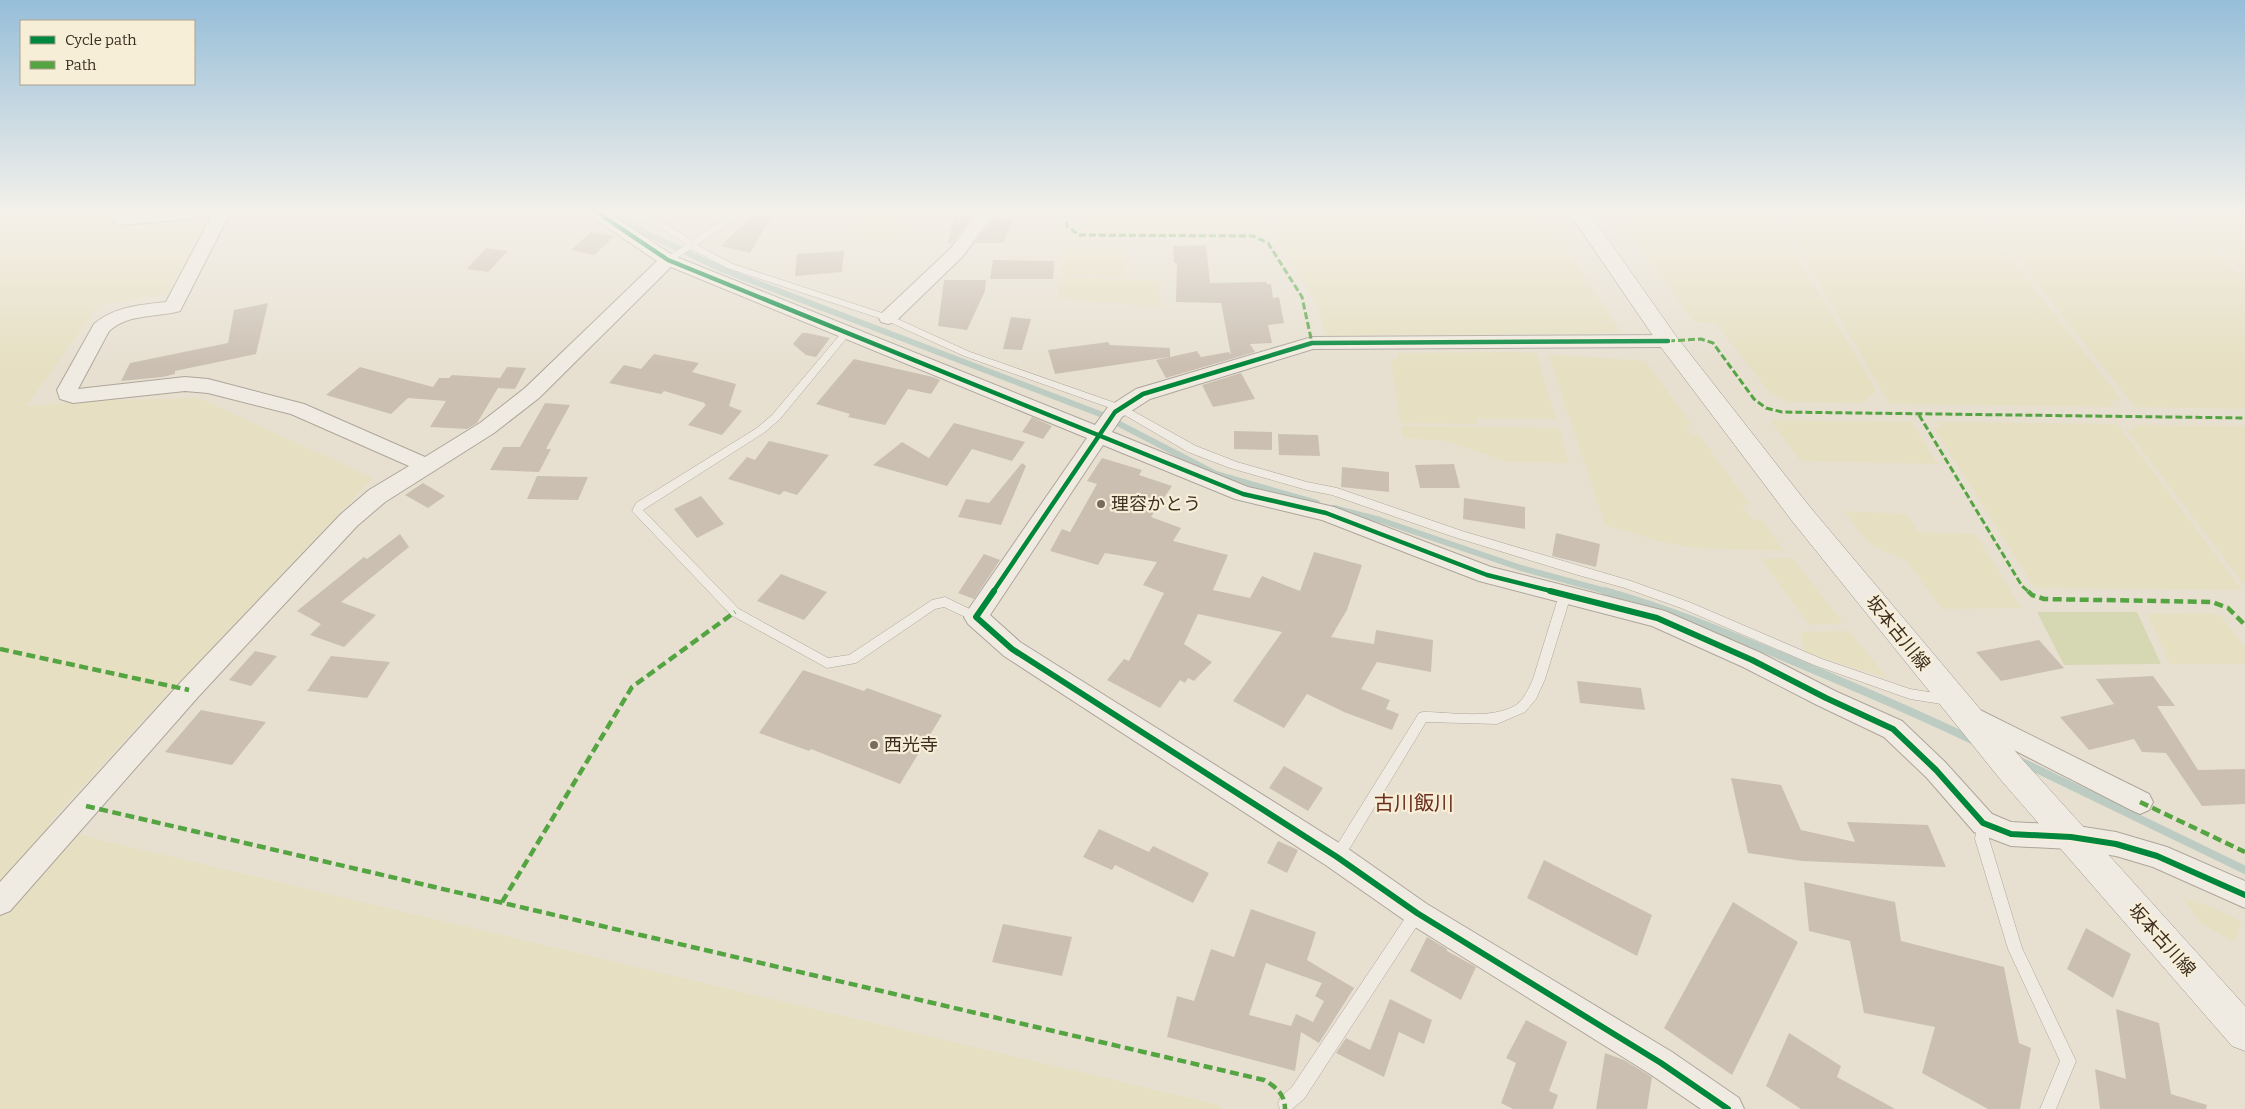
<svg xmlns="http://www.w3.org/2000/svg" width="2245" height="1109" viewBox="0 0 2245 1109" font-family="Bitter,'Noto Sans JP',serif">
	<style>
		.farmland { fill: #e6dfc2 }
		.green { fill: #d6d7b3 }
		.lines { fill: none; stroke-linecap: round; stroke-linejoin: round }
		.stream-far1 { stroke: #bcccc2; stroke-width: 6 }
		.stream { stroke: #bcccc2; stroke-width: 8 }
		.building { fill: #cbbfb2; fill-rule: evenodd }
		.lane-casing { stroke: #ada599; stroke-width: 1 }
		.street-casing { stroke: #ada599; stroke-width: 2 }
		.secondary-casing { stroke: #9c958a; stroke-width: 1 }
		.lane { fill: #efebe3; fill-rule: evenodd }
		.street { fill: #efebe3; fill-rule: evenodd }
		.secondary { fill: #efebe3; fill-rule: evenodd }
		.quiet-far1 { stroke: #54a441; stroke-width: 3; stroke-dasharray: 7 3; stroke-linecap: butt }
		.quiet { stroke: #54a441; stroke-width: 4.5; stroke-dasharray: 9 4.5; stroke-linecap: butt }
		.cycleway-far1-casing { stroke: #f7eed8; stroke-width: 7 }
		.cycleway-casing { stroke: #f7eed8; stroke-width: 9 }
		.cycleway-far1 { stroke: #00873e; stroke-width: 4.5 }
		.cycleway { stroke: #00873e; stroke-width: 6 }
		.poi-dot { fill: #786c5e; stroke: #f7eed8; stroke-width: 2 }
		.labels { text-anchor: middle; stroke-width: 4.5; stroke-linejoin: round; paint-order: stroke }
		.poi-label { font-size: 18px; fill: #3d2e20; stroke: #f7eed8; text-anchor: start }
		.street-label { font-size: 18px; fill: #3d2e20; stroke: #f7eed8 }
		.quarter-label { font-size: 20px; fill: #6b2e1e; stroke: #f7eed8 }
	</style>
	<rect width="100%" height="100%" fill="#e7e0d1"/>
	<g class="farmland">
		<path d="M0,211h116l-7,16 95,-7 -36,75 -68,9 -74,102 78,-6 95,-2 174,80 -217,228 -108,118 49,15 1122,266 4,4h-1223z"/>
		<path d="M851,211h58l-7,32 -42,-1z"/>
		<path d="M1077,211h189l3,24h-183v-6h-11z"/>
		<path d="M1271,211h272l78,122 -296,3 -8,-31 -42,-65z"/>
		<path d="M1613,211h158l105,179 -14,13 -72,-1 -21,-10 -54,-69 -21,-1z"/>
		<path d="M1776,211h199l147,190 -13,-1 6,7 -225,-3z"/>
		<path d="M1979,211h200l66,69v129l-110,-2z"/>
		<path d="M2185,211h60v63z"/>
		<path d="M1061,247h59l1,3h5l-2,27 -64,-3z"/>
		<path d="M1059,276l101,5 -1,25 -101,-7z"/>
		<path d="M1514,352l22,1 20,66h-78v5l-78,-1 -9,-64h7l-1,-6z"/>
		<path d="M1548,354l97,7 47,64 -6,2 6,8h7l51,69 -8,2 11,14 8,-1 23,32 -89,-3 -34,-6 -56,-17z"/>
		<path d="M1770,420l142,2 25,42 -137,-3z"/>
		<path d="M1938,422l179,2 125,166 -207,-2 -102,-161h8z"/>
		<path d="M2132,425l113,1v160l-119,-157 9,1z"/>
		<path d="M1401,426l158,2 10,35 -63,-1 -59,-21 -44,-3z"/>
		<path d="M1844,511l63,3 11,18 58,2 45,74 -79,1 -36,-49 -30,-12 -11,-9z"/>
		<path d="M1793,558l50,65 -34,2 -48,-66z"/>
		<path d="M2209,613l12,3 24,32v16h-75l-23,-50z"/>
		<path d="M1849,631l38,47 -82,-25 -5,-21z"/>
		<path d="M2183,897l33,12 26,13 -8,20 -35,-20z"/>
	</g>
	<path class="green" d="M2037,612h100l24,52 -97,1z"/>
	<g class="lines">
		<g class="stream-far1">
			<path d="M610,211l34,21 77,37 379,145 116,60 101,29"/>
			<path d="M1334,508l46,12 141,48 88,24"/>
		</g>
		<g class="stream">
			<path d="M1605,591c65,18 126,44 188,70 61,26 122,51 181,80"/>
			<path d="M2018,760l227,110"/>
		</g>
	</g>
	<g class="building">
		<path d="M756,211h19l-25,42 -29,-7z"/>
		<path d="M954,217h18l-20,26h-4z"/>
		<path d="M993,218h20l-9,25h-29z"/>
		<path d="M591,232l24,4 -21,19 -23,-5z"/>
		<path d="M1206,245l4,38 56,-1 1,2h4l2,14 6,-1 5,26 -16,2 4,18 -22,1 5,8 -89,26 -10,-18 13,-3 -114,17 -7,-24 60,-8 2,3 60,3v9l27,-6 4,6 28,-5 2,3 -10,-52 -45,-1 1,-39h-3l-1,-17z"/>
		<path d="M486,248l22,3 -20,21 -21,-3z"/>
		<path d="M844,251l-2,21 -47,4 2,-22z"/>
		<path d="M993,260l61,1 -1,18h-63z"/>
		<path d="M944,280h42l-1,11 -18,39 -29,-4z"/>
		<path d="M268,303l-12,51 -81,17v3l-12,3 -42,4 9,-18 98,-20 6,-33z"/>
		<path d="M1011,317l20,2 -9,31 -19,-1z"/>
		<path d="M802,333h5l23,5 -14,19 -10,-2 -13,-11z"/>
		<path d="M654,354l45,9 -7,9 44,12 -7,22 13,5 -20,24 -34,-10 18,-20 -2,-1 1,-1 -41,-12 -3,3 -52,-11 15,-18 17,4z"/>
		<path d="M854,359l79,18 7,3 -9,14 -23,-5 -23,36 -37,-8 2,-3 -34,-10z"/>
		<path d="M360,367l73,20 6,-9h10l3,-3 48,3 7,-11 19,1 -11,21 -17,-1 -21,35 -10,6 -37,-2 16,-26 -38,-3 -17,16 -65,-19z"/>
		<path d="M1241,373l14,26 -42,8 -11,-22z"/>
		<path d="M545,403l25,2 -24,44h5l-12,23 -49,-2 13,-23h17z"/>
		<path d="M1032,417l20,9 -9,13 -21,-7z"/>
		<path d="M954,423l71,19 -13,19 -40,-12 -25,37 -74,-21 29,-23 27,16z"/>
		<path d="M1234,431l38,1v18l-38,-1z"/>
		<path d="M1278,434l40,1 2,21 -41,-1z"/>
		<path d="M769,441l60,14 -32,40 -13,-4 -4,4 -52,-16 19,-22 8,3z"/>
		<path d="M1102,458l40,12 -3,5 33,11 -21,31 30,11 -8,13 55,14 -15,35 37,8 12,-22 38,15 14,-39 48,13 -15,45 -16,27 43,7 2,-14 57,10 -2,32 -54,-10 -16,27 29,11 -4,9 13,5 -7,16 -48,-18 -37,-18 -23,34 -51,-27 49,-69 -84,-18 -14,30 28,18 -18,19 -6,-3 -3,5 -5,-3 -20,28 -53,-28 17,-21 5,2 35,-68 -21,-8 14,-23 -52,-9 -7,12 -48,-14 12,-22 8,3 27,-48 -10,-3z"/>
		<path d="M1022,463l4,3 -25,59 -43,-8 8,-18 23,4z"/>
		<path d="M1454,464l6,24h-40l-5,-23z"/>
		<path d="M1342,467l47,5v20l-48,-5z"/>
		<path d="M537,476l51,1 -10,23 -51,-1z"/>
		<path d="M423,483l22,13 -17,12 -23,-13z"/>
		<path d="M701,496l23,28 -27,14 -23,-29z"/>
		<path d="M1464,498l61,9v22l-62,-10z"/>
		<path d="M1556,533l44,11 -4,23 -44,-11z"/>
		<path d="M400,534l9,13 -68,55 35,13 -32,32 -34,-12 11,-11 -24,-13 67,-54 3,2z"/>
		<path d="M984,554l16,6 -26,39 -16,-6z"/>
		<path d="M781,574l46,18 -23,28 -47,-19z"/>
		<path d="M2039,640l25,28 -63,13 -25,-29z"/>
		<path d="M255,651l22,5 -26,30 -22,-6z"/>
		<path d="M331,656l59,6 -23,36 -60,-7z"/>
		<path d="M803,670l61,21 3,-3 75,27 -42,69 -89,-35 -2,2 -50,-18z"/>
		<path d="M2153,676l22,30h-18l41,64 47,-1v35l-43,2 -36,-53 -24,-1 -8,-13 -45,11 -29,-33 54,-13 -18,-25z"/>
		<path d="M1577,681l64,7 4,22 -65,-7z"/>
		<path d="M201,710l10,2 55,10 -34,43 -67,-13z"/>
		<path d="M1284,766l39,22 -15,23 -39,-23z"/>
		<path d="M1731,778l50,7 20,45 54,12 -8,-20 81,3 18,42 -144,-6 -54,-8z"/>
		<path d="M1099,829l50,23 4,-6 56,27 -16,30 -78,-38 -3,5 -29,-13z"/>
		<path d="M1278,841l20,9 -11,23 -20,-10z"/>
		<path d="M1544,860l108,55 -15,41 -110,-58z"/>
		<path d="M1804,882l91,20 6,39 103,26 15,76 12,5 -11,61h-32l-66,-36 13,-46 -71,-14 -14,-72 -41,-10z"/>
		<path d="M1733,902l65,40 -66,133 -68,-47z"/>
		<path d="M1251,909l65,23 -9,28 47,28 -35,55 -18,-11 -6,39 -128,-34 10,-41 17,5 17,-52 23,8zM1266,963l56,20 -7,13 9,5 -11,21 -17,-8 -5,12 -42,-11z"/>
		<path d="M1003,924l69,13 -10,39 -70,-14z"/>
		<path d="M2086,928l45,26 -18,44 -46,-29z"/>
		<path d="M1427,937l20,12v2l29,16 -15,33 -51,-29z"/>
		<path d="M1390,999l42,21 -8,24 -25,-12 -15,45 -48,-24 10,-15 24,12z"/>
		<path d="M2116,1009l43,14 12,71 36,11 -1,4h-106l-5,-40 31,10z"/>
		<path d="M1526,1020l41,22 -18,49 9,4 -5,14h-40l-12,-6 15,-40 -10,-5z"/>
		<path d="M1789,1033l52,33 -4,11 58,32h-94l-35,-23z"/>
		<path d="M1605,1053l19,7 28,17 -5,32h-51z"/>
	</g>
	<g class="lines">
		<defs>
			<g id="lane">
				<path d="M626,211c17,-1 52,18 65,30l47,-30h9l-50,34 36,19 158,52 79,36 154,54 72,40 41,16 70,20 30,6 125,43 169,50 58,21 133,57 88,30 38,6 4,1 2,4 -2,4 -4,1 -38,-6 -96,-34 -133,-57 -56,-20 -47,-13 -124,-38 -122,-42 -25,-5 -77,-22 -42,-16 -72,-42 -152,-54 -79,-36 -158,-52 -36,-19 -20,13h-6v-4l21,-13 -9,-8z"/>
				<path d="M847,329l5,3 -2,2 -70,85 -15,13 -122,78 96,99 89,49 21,-3 83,-55 13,-3 4,2 31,15 2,3 -2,3 -4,2 -32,-15 -9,2 -79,54 -29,5 -96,-53 -99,-104 4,-8 121,-75 15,-13 72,-85z"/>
				<path d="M1565,591l4,1 2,3 -26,84 -9,20 -11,13 -28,12 -71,-2 -84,139 -5,2 -5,-2 -2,-4 2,-4 87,-140 4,-1c27,0 69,8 93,-7 8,-6 13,-17 17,-26l26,-84 2,-3z"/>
				<path d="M1983,817l5,2 2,4 -1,16 33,109 54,113 -20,48h-16l20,-48 -52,-112 -33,-110 3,-20z"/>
				<path d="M1417,906l5,2 2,5 -2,5 -118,181 -12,10h-12l-2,-5 2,-6 12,-11 120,-179z"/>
			</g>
			<g id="street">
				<path d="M114,211h16l-2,3 43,-3h63l-5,4 -49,96c-26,7 -50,2 -71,20l-31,58 107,-12 23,2 96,25 121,53 55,-34 45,-35 132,-127 -68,-46 -2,-4h19l68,45 421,169 13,-18 28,-18 176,-52 356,-2 7,2 3,4 -3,4 -7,2 -355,2 -163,50 -28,18 -10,15 136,55 86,20 157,60 174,44 96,42 74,38 67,30 43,41 47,52 19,8 60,3 45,7 51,15 78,34v27l-92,-41 -37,-11 -45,-7 -60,-3 -37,-14 -47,-54 -43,-41 -67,-32 -74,-38 -91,-41 -173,-45 -157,-61 -87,-21 -132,-54 -113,170 30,27 327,206 80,56 245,148 67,46 5,11h-43l-51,-35 -243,-152 -80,-56 -323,-210 -36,-32 -4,-7 4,-7 119,-172 -416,-171 -132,131 -45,35 -109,69 -28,24 -159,171 -188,214 -10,4v-33l180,-199 161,-169 28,-24 40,-24 -118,-52 -83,-21 -23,-2 -112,12 -13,-4 -3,-9 37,-66c21,-18 47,-19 72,-22l45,-85 -87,8 -10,-2 -4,-7z"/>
				<path d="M979,211h17l-33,45 -68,66 -7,2 -7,-2 -2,-4 2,-4 70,-66z"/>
				<path d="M1970,705l179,89 4,8 -4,8 -9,4 -9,-4 -170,-87 -4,-7 4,-7z"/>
			</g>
			<path id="secondary" d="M1568,211h20l88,125 134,171 212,252 223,247v45l-13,-5 -232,-267 -208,-258 -132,-175z"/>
		</defs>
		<use href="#lane" class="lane-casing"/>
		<use href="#street" class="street-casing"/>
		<use href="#secondary" class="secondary-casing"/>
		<use href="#lane" class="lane"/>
		<use href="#street" class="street"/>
		<use href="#secondary" class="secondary"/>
		<g class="quiet-far1">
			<path d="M1066,211l1,15 12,9 174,1 15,7 34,54 10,46"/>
			<path d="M1668,341l33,-2 12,4 41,56 12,9 16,4 463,6"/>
			<path d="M1919,415l103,171 7,6"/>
		</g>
		<g class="quiet">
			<path d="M2028,591l4,4 12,4 168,3 16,6 17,17"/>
			<path d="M0,649l189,41"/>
			<path d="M2140,802l105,50"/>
			<path d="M86,806l1178,274c12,7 21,14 21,29"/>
			<path d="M502,902l130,-215 103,-75"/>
		</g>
		<defs>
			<g id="cycleway-far1">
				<path d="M595,211l73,49 575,234 83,19 161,62 68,17"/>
				<path d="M993,592l122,-180 28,-18 169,-51 356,-2"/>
			</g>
			<g id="cycleway">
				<path d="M994,591l-18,26 36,32 325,208 80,56 244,150 67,46"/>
				<path d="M1550,591l107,27 95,42 74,38 67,31 43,41 47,53 28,11 60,3 45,7 41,12 88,39"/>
			</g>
		</defs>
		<use href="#cycleway-far1" class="cycleway-far1-casing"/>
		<use href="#cycleway" class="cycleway-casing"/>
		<use href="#cycleway-far1" class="cycleway-far1"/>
		<use href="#cycleway" class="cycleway"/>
	</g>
	<linearGradient id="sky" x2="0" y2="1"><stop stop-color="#96bed9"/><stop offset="0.58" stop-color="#f4f1ea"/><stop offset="1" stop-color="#f4f1ea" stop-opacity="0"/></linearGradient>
	<rect width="2245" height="366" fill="url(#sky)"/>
	<g class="poi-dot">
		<circle cx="1101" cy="504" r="5"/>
		<circle cx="874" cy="745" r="5"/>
	</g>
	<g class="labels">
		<g class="poi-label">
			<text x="1111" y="510">理容かとう</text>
			<text x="884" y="751">西光寺</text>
		</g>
		<g class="street-label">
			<text transform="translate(1898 633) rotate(51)" y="6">坂本古川線</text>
			<text transform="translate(2162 940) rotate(48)" y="6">坂本古川線</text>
		</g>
		<g class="quarter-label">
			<text x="1414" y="810">古川飯川</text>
		</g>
	</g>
	<rect x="20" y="20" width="175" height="65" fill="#f7eed8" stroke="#ada18e"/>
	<rect x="30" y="36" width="25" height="8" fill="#00873e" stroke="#ada18e"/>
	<text x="65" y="45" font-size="15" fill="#3d2e20">Cycle path</text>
	<rect x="30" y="61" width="25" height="8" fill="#54a441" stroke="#ada18e"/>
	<text x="65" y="70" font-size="15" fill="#3d2e20">Path</text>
</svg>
